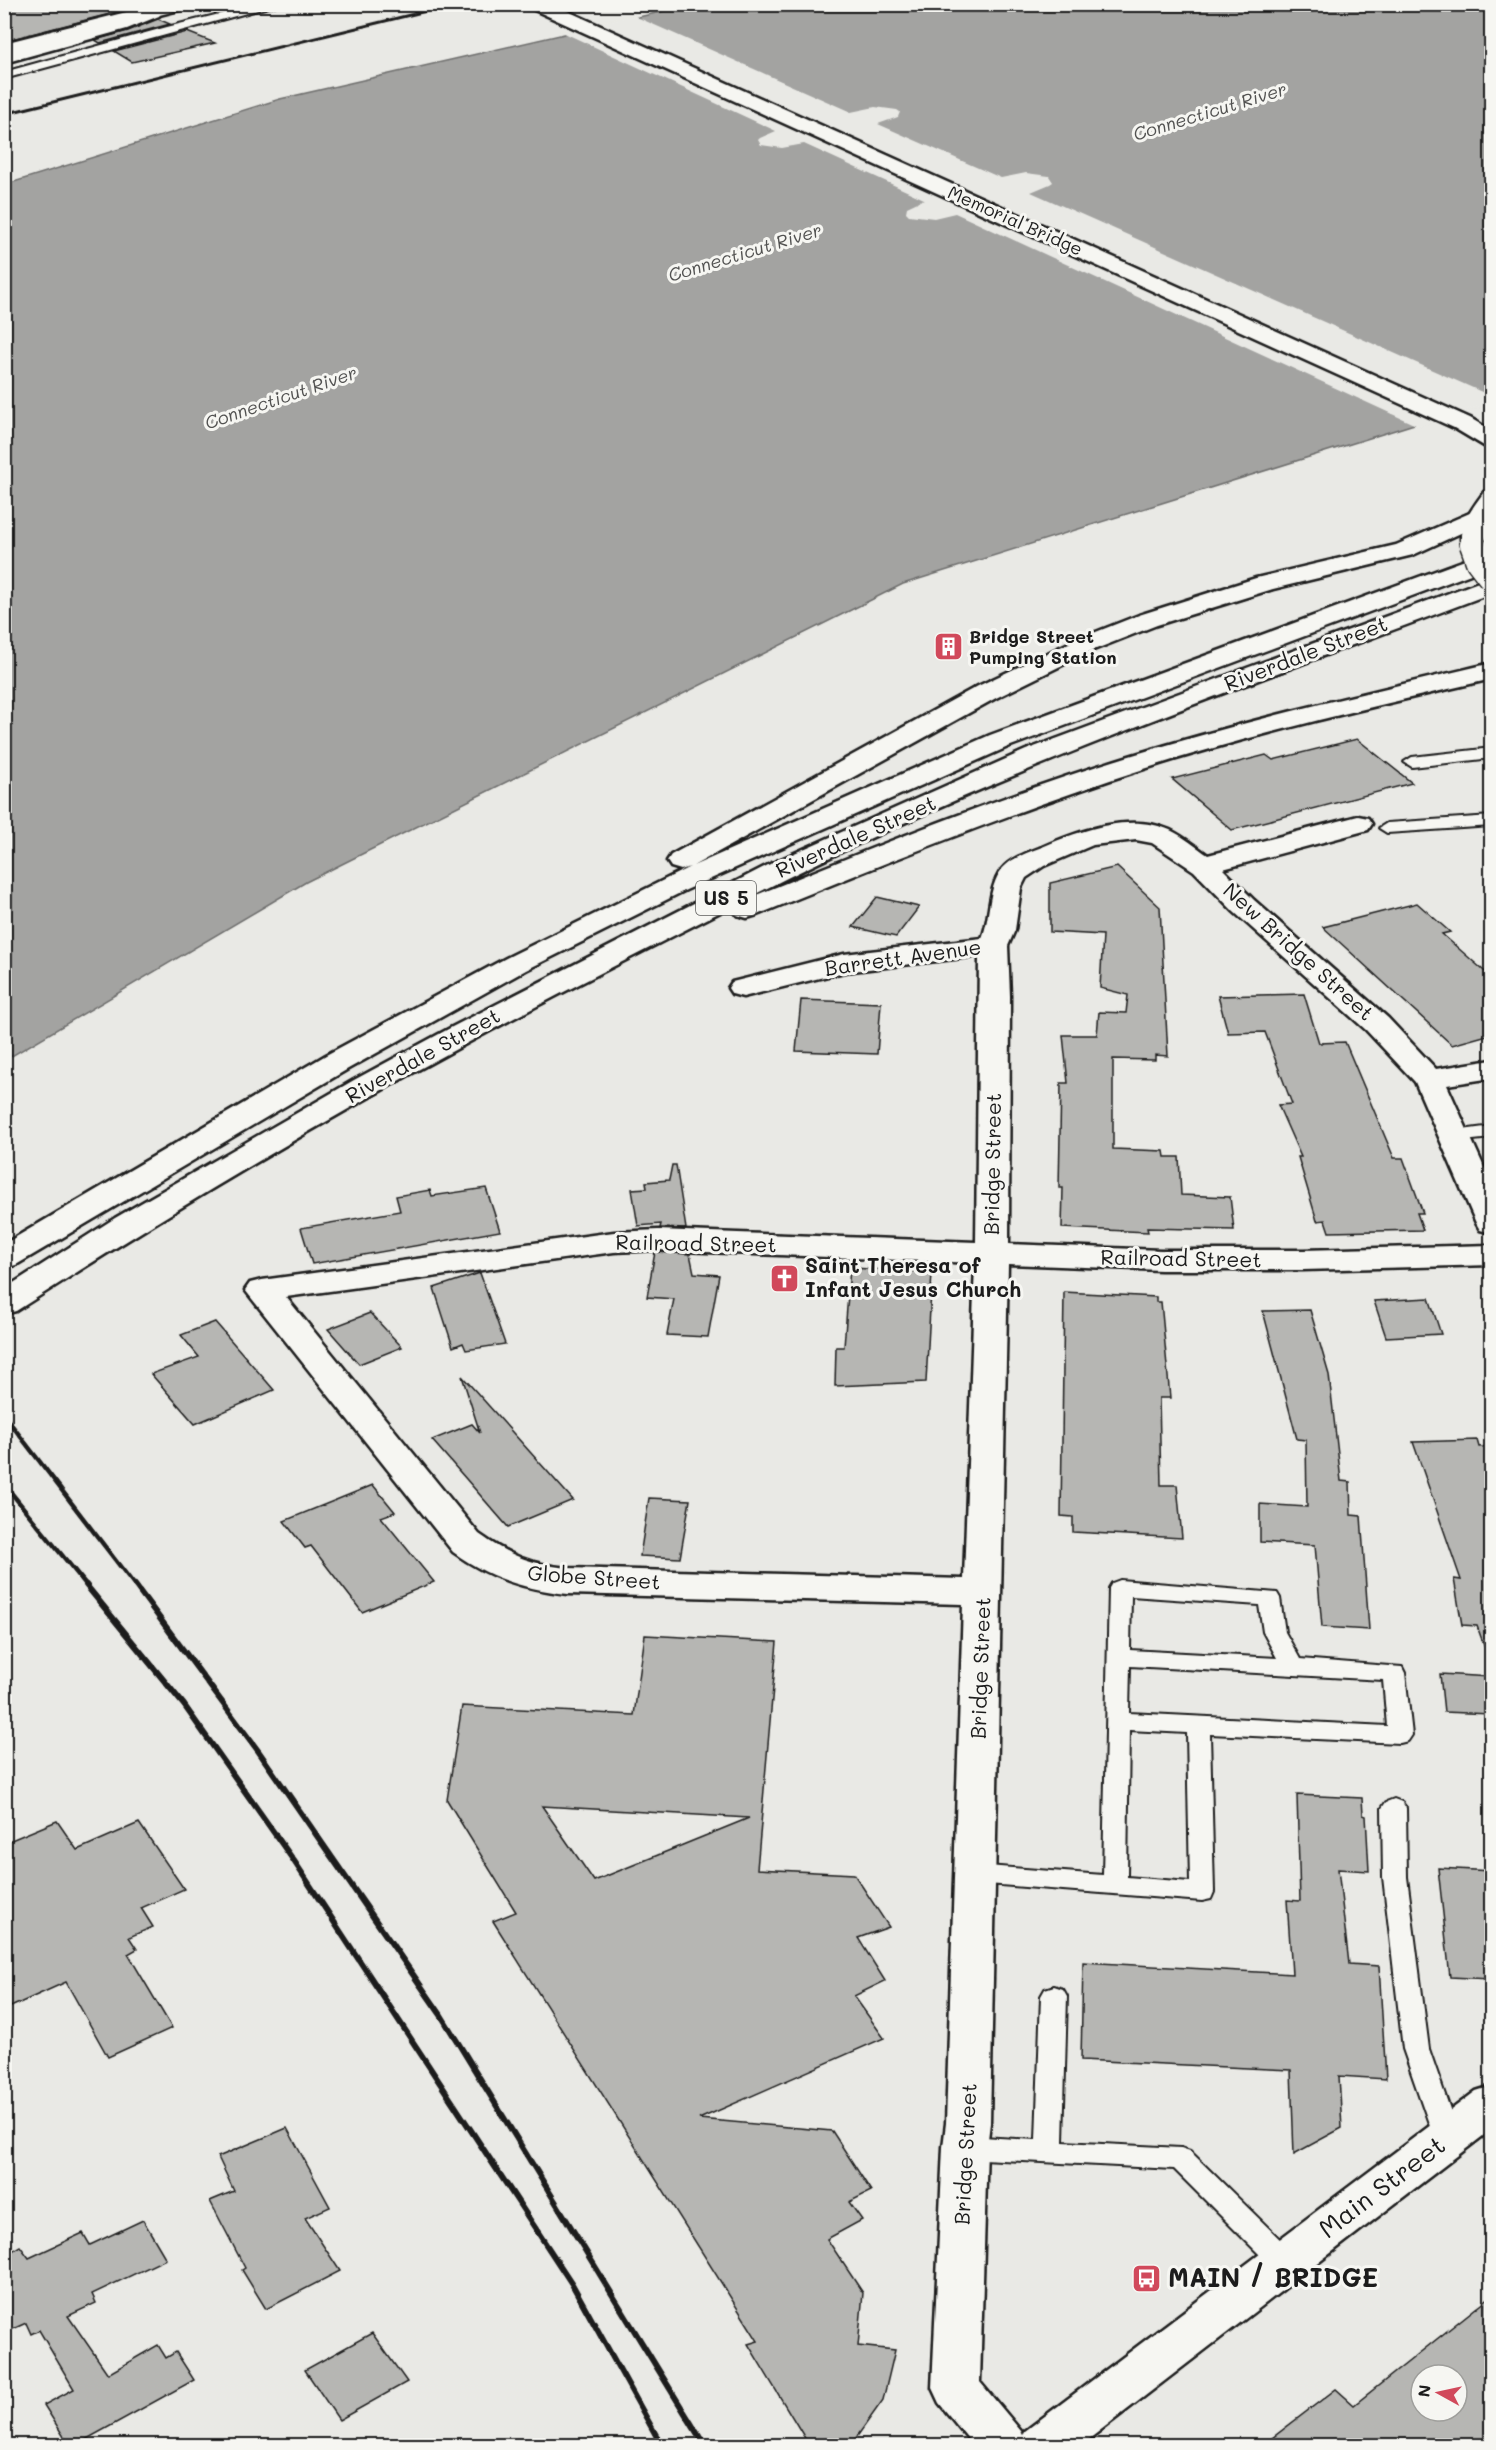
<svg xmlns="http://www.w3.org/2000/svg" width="1496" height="2450" viewBox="0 0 1496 2450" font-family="Mali,sans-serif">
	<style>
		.water { fill: #a3a3a1; stroke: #6d6d6c; stroke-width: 1.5 }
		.pier { fill: #e9e9e5 }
		.building { fill: #b6b6b3; stroke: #1c1c1c; stroke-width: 1.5; fill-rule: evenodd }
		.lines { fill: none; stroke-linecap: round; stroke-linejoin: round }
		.service-casing { stroke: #1c1c1c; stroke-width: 4 }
		.minor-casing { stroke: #1c1c1c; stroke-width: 5 }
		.tertiary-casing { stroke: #1c1c1c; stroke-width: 5 }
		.primary-casing { stroke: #1c1c1c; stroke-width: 5 }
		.motorway-casing { stroke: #1c1c1c; stroke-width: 5 }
		.service { fill: #f6f6f2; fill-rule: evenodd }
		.minor { fill: #f6f6f2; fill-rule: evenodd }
		.tertiary { fill: #f6f6f2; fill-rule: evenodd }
		.primary { fill: #f6f6f2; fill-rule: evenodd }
		.motorway { fill: #f6f6f2; fill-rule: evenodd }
		.rail-far2 { stroke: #1c1c1c; stroke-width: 3 }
		.rail-far1 { stroke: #1c1c1c; stroke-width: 4.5 }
		.rail { stroke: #1c1c1c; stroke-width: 6 }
		.primary-bridge-casing { stroke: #1c1c1c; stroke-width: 29; stroke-linecap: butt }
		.primary-bridge { stroke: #f6f6f2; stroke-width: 26 }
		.labels { text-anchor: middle; stroke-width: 6; stroke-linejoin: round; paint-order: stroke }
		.far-water-label { font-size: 18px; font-style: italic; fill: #525251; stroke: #f6f6f2 }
		.far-street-label { font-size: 18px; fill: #1c1c1c; stroke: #f6f6f2 }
		.far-poi-label { font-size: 18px; font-weight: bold; fill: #1c1c1c; stroke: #f6f6f2; text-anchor: start }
		.shield { fill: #f6f6f2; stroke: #5d5d5c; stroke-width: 1.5 }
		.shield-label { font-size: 20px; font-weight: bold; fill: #1c1c1c }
		.street-label { font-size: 21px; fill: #1c1c1c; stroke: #f6f6f2 }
		.poi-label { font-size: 21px; font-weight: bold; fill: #1c1c1c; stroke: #f6f6f2; text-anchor: start }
		.near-street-label { font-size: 26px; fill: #1c1c1c; stroke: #f6f6f2 }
		.near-poi-label { font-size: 26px; font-weight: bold; fill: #1c1c1c; stroke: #f6f6f2; text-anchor: start }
	</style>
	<rect width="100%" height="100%" fill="#e9e9e5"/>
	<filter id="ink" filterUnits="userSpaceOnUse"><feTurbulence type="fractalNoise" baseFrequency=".0167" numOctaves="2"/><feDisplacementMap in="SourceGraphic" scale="12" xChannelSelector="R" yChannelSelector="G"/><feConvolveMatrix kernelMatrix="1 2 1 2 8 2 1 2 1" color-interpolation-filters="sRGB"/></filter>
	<g filter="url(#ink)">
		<path class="water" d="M691,5h800v395l-588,184 -597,298 -301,178 -1,-875 276,-86z"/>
		<path class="pier" d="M632,15l219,97 24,-5 22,3 3,2 -2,5 -20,7 123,54 25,-5 23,3 4,6 -3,2 -19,8 460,204 1,7 -74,23 -463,-213 -21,5 -25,-3 -3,-3 1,-5 17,-8 -120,-55 -22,4 -21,-3 -3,-5 2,-2 16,-7 -216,-100z"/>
		<g class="building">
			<path d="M4,4h121l8,4 -129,33z"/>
			<path d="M158,19l12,5 -70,19 -5,-3 33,-9z"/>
			<path d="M187,32l28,11 -83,19 -18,-11z"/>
			<path d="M1357,739l55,44 -180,47 -60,-51 94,-24 7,5z"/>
			<path d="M1117,867l43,40 8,149 -13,-1v5l-42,-1v90l51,2 1,6h14l2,38 49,2 4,33 -87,-2 1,4 -86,-4 1,-40h-4l2,-105h7l-5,-48h34l2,-23 27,1 2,-18 -28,-7 3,-53 -53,-3v-49z"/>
			<path d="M877,897l42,10 -23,30 -43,-10z"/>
			<path d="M1417,903l33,29 -8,2 49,43v57l-39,11 -129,-118z"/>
			<path d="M1304,994l15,49 26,-1 49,116h9l20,55h-6l6,17 -94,2 -4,-12 -8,1 -19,-64h3l-23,-52 14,-1 -27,-72 -37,1 -10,-37z"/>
			<path d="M801,1000l80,3 -4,51 -81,-3z"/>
			<path d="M672,1165h4l10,64 -26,-1 1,-4 -23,2 -6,-37 15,-1 -1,-6 23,-2z"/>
			<path d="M486,1188l14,43 -188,33 -11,-36 99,-17 -4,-15 34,-6 2,6z"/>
			<path d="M655,1252l35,2 4,19 25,2 -11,62 -41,-2 7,-36 -27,-2z"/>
			<path d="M850,1268l82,4 -6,110 -91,4 1,-39h8z"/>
			<path d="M480,1273l25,71 -39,6 -3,-7 -10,4 -19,-59z"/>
			<path d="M1064,1292l92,5v5h5l9,96h-11l2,87h16l5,53 -109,-6v-15l-12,-1z"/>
			<path d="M1429,1298l12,36 -55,3 -12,-36z"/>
			<path d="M1310,1310l19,65 12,106 9,1 1,33 10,1 8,114 -47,-3 -7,-82 -55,-3v-38l47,3 -1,-67 -9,-1 -34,-128z"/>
			<path d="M370,1313l32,34 -43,17 -31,-35z"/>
			<path d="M215,1322l59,68 -79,34 -44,-50 48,-17 -18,-22z"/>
			<path d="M462,1376l111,124 -65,27 -76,-87 40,-16 8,9z"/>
			<path d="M1477,1440l2,7 12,-1v204l-5,1 -9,-25 -15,-1 -8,-46 7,1 -48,-138z"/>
			<path d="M373,1485l22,27 -14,5 53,65 -72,30 -51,-66 -6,2 -21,-27z"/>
			<path d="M649,1498l41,2 -10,58 -40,-2z"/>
			<path d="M645,1635l132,7 -20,227 97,5 35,53 -31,11 27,43 -31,15 30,42 -185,81 133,12 39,60 -22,11 13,18 -35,19 36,54 -5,53 37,4 -12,50 -32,45h-42l-61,-101 10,-3 -265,-420 23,-9 -69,-112 15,-94 172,9zM542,1806l207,12 -155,63z"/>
			<path d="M1440,1674l51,3v37l-47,-2z"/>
			<path d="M1297,1795l65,3 1,17 3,1 3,55 -31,-2 11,95 30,2 7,113 -47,-3 3,52 -48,26 -3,-84 -210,-10 2,-98 209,12 -5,-74 13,1z"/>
			<path d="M57,1821l20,29 62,-27 45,66 -43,19 12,19 -24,10 8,12 -9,5 44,74 -64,29 -42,-75 -62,28v-167z"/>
			<path d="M1438,1868l53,3v108l-41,-2z"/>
			<path d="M287,2128l43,79 -25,11 35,53 -74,38 -24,-39 3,-2 -35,-67 24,-10 -16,-34z"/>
			<path d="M143,2220l23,39 -74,35 4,9 -28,13 40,58 50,-29 8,13 10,-6 18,28 -118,65h-7l-25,-40 30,-16 -35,-59 -8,4 -5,-11 -22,10v-77l16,-10 9,12 54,-25 7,12z"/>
			<path d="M1491,2296v149h-228l73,-56 18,16zM1421,2375h36v36h-36z"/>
			<path d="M372,2333l35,49 -68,38 -34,-50z"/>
		</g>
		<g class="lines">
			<defs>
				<g id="service">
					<path d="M260,4h20l-276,75v-7l163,-45z"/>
					<path d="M1492,748v10l-80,9 -8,-5 8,-5z"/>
					<path d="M1492,816v10l-105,7 -8,-5 8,-5z"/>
					<path d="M1492,1126v12l-38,4 -7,-2 -2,-4 2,-4z"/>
					<path d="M1120,1580l157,13 3,5 5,34 15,27 102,8 3,6 7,62 -4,6 -8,2 -190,-9 4,158 -3,7 -9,2 -227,-18 -9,-3 -3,-6 3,-6 9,-3 128,10 6,-287 3,-5zM1131,1596l128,9 4,27 14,26 -147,-8zM1130,1666l253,14 4,46 -258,-13zM1129,1730l58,3 3,149 -63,-5z"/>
					<path d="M1394,1799l8,3 4,6 1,69 22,172 31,89 -4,8 -9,3 -9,-3 -4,-8 -31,-89 -20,-172 -1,-69 4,-6z"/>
					<path d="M1054,1986l9,3 4,7 -4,146 118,6 9,3 104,102 4,8 -4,8 -10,3 -10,-3 -100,-100 -209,-11 -9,-3 -4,-8 4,-8 9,-3 71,4 5,-144 4,-7z"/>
				</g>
				<path id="minor" d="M1358,816l10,2 4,6 -4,6 -145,39 31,31 134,118 48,51 56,-9v18l-45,7 45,100v48l-12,-3 -4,-7 -61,-141 -49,-52 -132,-118 -40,-41 -42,-28 -16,-3 -43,5 -49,21 -18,12 -5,10 -6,42 -7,16 2,50 -1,248 152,6h142l189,-5v20l-189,5h-142l-153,-6 -18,859 -3,24 -7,235 41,49 7,15h-54l-35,-43 -7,-15 11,-241 3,-24 17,-519 -395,-10c-44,-5 -79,-16 -115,-42l-208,-262 5,-7 12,-3 352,-48 44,-2 318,12 3,-286 -135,16 -101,25 -11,-3 -4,-6 4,-6 112,-28 138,-16c9,-21 5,-49 20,-69 9,-11 27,-17 40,-22 37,-16 87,-35 128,-17 13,6 26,17 38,25zM658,1250l317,13 -11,316 -396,-11c-38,-4 -58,-12 -89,-34l-193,-237 328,-45z"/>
				<path id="tertiary" d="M1492,2086v43l-412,317h-62l7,-15 451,-340z"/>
				<g id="primary">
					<path d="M158,4h31l-2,4 -183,46v-11z"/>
					<path d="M528,4h24l918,414 22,13v17l-8,-2 -30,-18 -924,-420z"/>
					<path d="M1492,490c0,16 -2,46 -10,59l-9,2 -9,-2c-11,-17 10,-43 20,-57z"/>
				</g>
				<g id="motorway">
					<path d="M153,7l6,1 3,4 -3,4 -32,13 -123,34v-11l111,-31z"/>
					<path d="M1479,509l8,2 4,5 -4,5 -74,34 -140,34 -116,36 -66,26 -95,47 -303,168 297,-131 502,-185v16l-484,181 -322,143 -160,80 -178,99 -332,196 -12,3v-24l322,-189 180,-97 184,-91 -9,3 -10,-3 -4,-6 4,-6 307,-169 95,-45 66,-26 117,-37 140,-33z"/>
					<path d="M1492,577v16c-252,95 -509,183 -748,307 126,-51 252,-103 382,-143 121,-37 243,-65 366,-94v16c-117,27 -234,54 -348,90 -131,42 -259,94 -387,146l-10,3 -10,-3 -4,-6 3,-5c-88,45 -176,89 -263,136 -156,84 -308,175 -457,271l-12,3v-25l111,-71 239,-138 98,-53 320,-164 254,-113z"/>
				</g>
			</defs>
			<use href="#service" class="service-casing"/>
			<use href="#minor" class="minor-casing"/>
			<use href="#tertiary" class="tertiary-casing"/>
			<use href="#primary" class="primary-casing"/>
			<use href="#motorway" class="motorway-casing"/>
			<use href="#service" class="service"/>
			<use href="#minor" class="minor"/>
			<use href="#tertiary" class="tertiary"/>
			<use href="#primary" class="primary"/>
			<use href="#motorway" class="motorway"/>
			<path class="rail-far2" d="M4,114l451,-110"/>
			<g class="rail-far1">
				<path d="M4,1415l132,172"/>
				<path d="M4,1484l84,103"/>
			</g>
			<g class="rail">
				<path d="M86,1585l98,120 110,156 278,423 90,162"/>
				<path d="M135,1585l124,167 182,263 264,431"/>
			</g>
			<defs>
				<path id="primary-bridge" d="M1473,544l6,17 13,17"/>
			</defs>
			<use href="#primary-bridge" class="primary-bridge-casing"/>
			<use href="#primary-bridge" class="primary-bridge"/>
		</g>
	</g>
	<defs>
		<symbol id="building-square" viewBox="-11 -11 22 22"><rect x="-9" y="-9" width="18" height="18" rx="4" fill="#d1495b" stroke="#f6f6f2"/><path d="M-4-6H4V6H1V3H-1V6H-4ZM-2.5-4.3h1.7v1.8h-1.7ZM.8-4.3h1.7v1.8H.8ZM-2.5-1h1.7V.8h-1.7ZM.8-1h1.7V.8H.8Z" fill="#fff"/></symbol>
		<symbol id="church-square" viewBox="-11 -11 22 22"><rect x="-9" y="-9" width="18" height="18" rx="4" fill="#d1495b" stroke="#f6f6f2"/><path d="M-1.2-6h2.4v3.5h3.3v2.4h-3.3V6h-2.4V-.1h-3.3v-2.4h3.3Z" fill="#fff"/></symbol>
		<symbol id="bus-square" viewBox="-11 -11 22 22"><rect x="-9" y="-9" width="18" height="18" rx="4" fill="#d1495b" stroke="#f6f6f2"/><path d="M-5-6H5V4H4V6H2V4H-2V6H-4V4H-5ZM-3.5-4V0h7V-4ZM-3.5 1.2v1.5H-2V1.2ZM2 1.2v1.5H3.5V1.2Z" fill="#fff"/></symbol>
	</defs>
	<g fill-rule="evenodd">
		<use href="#building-square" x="932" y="630" width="33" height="33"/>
		<use href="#church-square" x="768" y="1262" width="33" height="33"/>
		<use href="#bus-square" x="1130" y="2262" width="33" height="33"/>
	</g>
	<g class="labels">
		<g class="far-water-label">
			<text transform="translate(1210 112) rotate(-17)" y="6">Connecticut River</text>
			<text transform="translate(745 253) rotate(-17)" y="6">Connecticut River</text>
			<text transform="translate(281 398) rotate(-19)" y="6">Connecticut River</text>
		</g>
		<g class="far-street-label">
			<text transform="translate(1015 221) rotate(24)" y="6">Memorial Bridge</text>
		</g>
		<g class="far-poi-label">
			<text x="969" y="643">Bridge Street<tspan x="969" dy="21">Pumping Station</tspan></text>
		</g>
		<rect class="shield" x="696" y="881" width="60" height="34" rx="4.5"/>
		<g class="shield-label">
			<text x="726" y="905">US 5</text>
		</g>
		<g class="street-label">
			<text transform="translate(1306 654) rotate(-21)" y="7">Riverdale Street</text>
			<text transform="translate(856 837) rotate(-24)" y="7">Riverdale Street</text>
			<text transform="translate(1298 952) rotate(42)" y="7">New Bridge Street</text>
			<text transform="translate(903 958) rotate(-8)" y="7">Barrett Avenue</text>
			<text transform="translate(423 1056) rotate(-29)" y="7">Riverdale Street</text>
			<text transform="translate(993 1164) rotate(-89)" y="7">Bridge Street</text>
			<text transform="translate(696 1244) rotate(1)" y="7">Railroad Street</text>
			<text transform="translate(1181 1259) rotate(1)" y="7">Railroad Street</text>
			<text transform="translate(594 1578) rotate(4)" y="7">Globe Street</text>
			<text transform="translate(981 1668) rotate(-88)" y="7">Bridge Street</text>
			<text transform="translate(966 2154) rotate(-87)" y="7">Bridge Street</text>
		</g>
		<g class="poi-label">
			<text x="805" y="1273">Saint Theresa of<tspan x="805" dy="24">Infant Jesus Church</tspan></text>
		</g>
		<g class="near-street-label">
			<text transform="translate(1382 2187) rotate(-37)" y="9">Main Street</text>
		</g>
		<g class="near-poi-label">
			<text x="1168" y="2287">MAIN / BRIDGE</text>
		</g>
	</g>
	<rect width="1496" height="2450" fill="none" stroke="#f6f6f2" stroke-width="24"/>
	<rect x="12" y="12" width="1472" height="2426" fill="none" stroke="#1c1c1c" stroke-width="2" filter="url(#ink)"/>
	<g transform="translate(1439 2393) rotate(278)"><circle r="28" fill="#f6f6f2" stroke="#9f9f9c" stroke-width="1.5"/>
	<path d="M0-4.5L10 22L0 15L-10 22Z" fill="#d1495b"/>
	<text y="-9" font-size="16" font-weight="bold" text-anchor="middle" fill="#1c1c1c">N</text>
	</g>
</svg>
